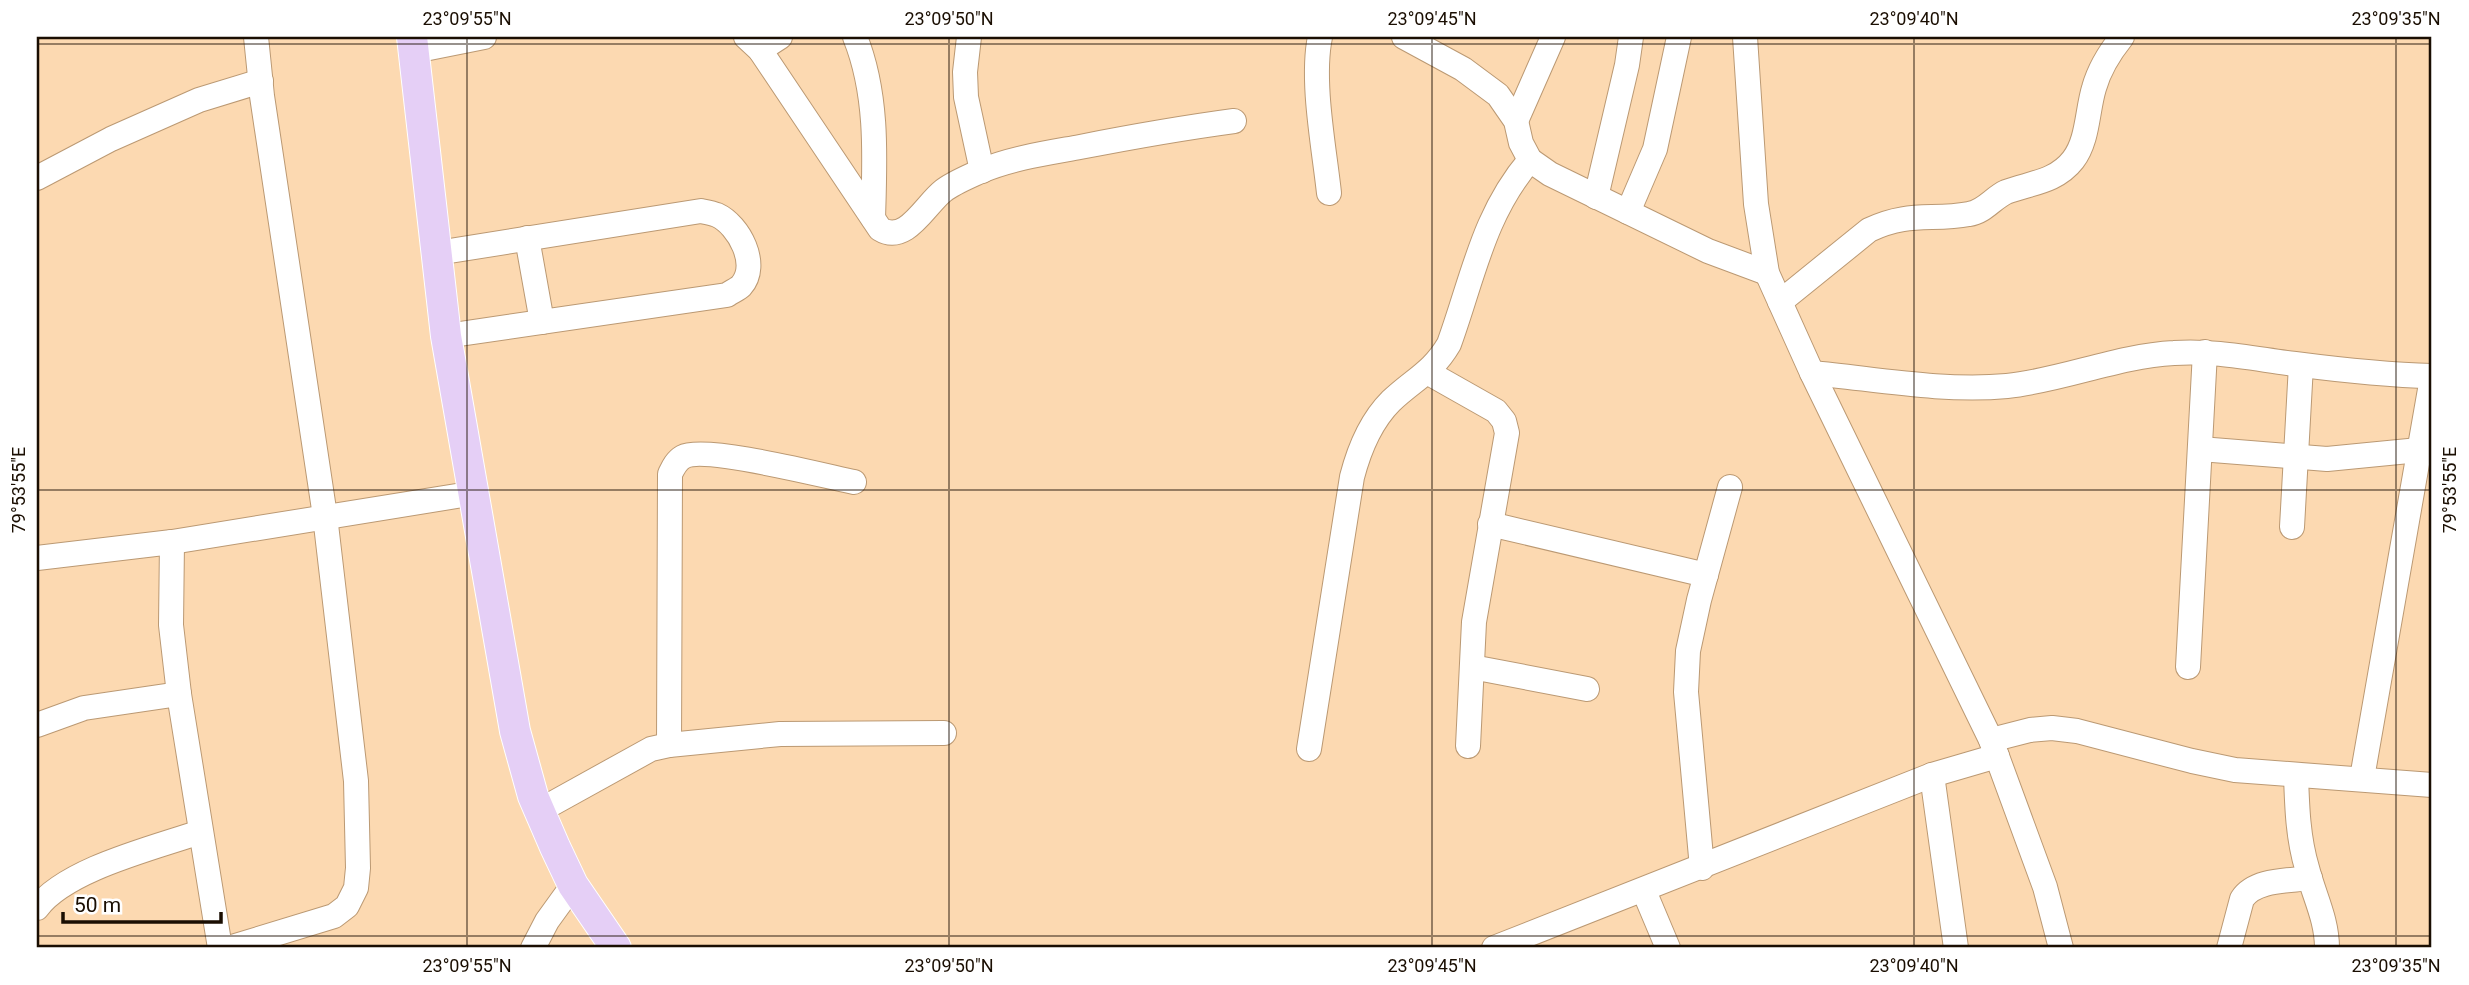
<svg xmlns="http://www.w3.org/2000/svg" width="2469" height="985" viewBox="0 0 2469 985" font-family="Roboto,sans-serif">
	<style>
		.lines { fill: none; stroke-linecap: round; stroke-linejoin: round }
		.minor-casing { stroke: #bb9973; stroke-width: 26 }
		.major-casing { stroke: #fff; stroke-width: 32 }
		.minor { stroke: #fff; stroke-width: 24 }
		.major { stroke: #e5cff6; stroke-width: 30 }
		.ticks { fill: none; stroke: #1a0e02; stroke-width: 2; stroke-opacity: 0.45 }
		.neatline { fill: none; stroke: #1a0e02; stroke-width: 2.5 }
		.ticks-label { font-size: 18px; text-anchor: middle; fill: #1a0e02 }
	</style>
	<rect width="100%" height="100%" fill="#fcd9b1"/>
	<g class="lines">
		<defs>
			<g id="minor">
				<path d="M746,37l14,13 120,179c26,16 45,-24 63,-38 10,-8 25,-14 38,-20 31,-13 66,-18 99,-24 51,-10 102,-19 154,-26"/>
				<path d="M855,37c23,57 20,120 18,181"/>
				<path d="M969,37l-4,35 1,25 16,74"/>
				<path d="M1320,37c-9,44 4,110 9,156"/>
				<path d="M1404,37l59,32 35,26 18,26 5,22 9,17 20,14 158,77 59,22"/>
				<path d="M1745,37l11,167 11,69 45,100 179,367 54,147 16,61"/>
				<path d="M760,50l20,-13"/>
				<path d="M414,51l70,-14"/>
				<path d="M1516,121l37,-84"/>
				<path d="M37,178l74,-39 88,-39 62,-19"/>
				<path d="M1596,197l31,-132 4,-28"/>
				<path d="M1628,212l27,-63 24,-112"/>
				<path d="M527,238l15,84"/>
				<path d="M437,253l264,-42c5,1 11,2 16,4 22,10 43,50 24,71 -3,3 -10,6 -14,9l-281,41"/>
				<path d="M1780,302l89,-72c40,-19 62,-9 100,-16 15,-2 24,-16 37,-22 24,-9 50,-10 67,-32 15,-19 14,-49 21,-72 5,-18 16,-36 28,-51"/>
				<path d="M1427,372l69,39 8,10 3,12 -33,189 -6,124"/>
				<path d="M1812,373c64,6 131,19 195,13 57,-6 110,-30 167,-33 40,-3 81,6 121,11 46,6 91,11 137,12"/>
				<path d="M2200,449l127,10 92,-9"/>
				<path d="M1490,524l216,51"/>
				<path d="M2292,527l9,-162"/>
				<path d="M172,542l-1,83 8,69 41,254"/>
				<path d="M37,558l135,-16 303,-49"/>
				<path d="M1472,667l115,22"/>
				<path d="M2188,667l17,-315"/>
				<path d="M37,725l47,-17 95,-14"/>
				<path d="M1991,740l39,-10 22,-2 25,3 115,30 43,9 197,15"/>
				<path d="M669,745l1,-271c3,-6 6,-13 13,-17 21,-12 142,19 171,25"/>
				<path d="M1309,749l43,-272c7,-27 19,-56 39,-76 23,-22 41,-28 58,-57 24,-66 34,-129 81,-184"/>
				<path d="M1932,775l24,173"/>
				<path d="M2296,775c1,32 2,63 11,93 7,28 20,51 20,80"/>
				<path d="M2362,778l70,-400"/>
				<path d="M539,811l112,-62 18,-4 111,-11 164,-1"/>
				<path d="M1702,868l-16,-176 2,-41 11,-51 31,-113"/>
				<path d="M1644,891l24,57"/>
				<path d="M37,908c29,-39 117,-60 163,-76"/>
				<path d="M229,948l105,-32 13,-10 9,-18 2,-20 -2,-87 -31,-265 -63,-420 -6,-59"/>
				<path d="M533,948l14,-27 26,-36"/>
				<path d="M1494,948l438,-173 65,-19"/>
				<path d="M2229,948l13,-49c13,-20 47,-18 68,-21"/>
			</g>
			<path id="major" d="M412,37l34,299 69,395 18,65 22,51 18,38 43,63"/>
		</defs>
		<use href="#minor" class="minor-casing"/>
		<use href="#major" class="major-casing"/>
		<use href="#minor" class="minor"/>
		<use href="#major" class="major"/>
	</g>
	<path class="ticks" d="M467,37v911M949,37v911M1432,37v911M1914,37v911M2396,37v911M37,44h2395M37,490h2395M37,936h2395"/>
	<rect width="2469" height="985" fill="none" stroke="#ffffff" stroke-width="77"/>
	<path d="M63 912v10h158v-10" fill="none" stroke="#1a0e02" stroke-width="3.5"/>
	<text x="74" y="912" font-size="21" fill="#1a0e02" stroke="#ffffff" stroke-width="5" paint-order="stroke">50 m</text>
	<rect x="38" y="38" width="2392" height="908" class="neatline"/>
	<g class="ticks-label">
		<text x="467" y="25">23°09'55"N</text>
		<text x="949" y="25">23°09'50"N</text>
		<text x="1432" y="25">23°09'45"N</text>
		<text x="1914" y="25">23°09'40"N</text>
		<text x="2396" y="25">23°09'35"N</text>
		<text transform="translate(2450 490) rotate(-90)" y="6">79°53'55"E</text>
		<text transform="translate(19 490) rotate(-90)" y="6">79°53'55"E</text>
		<text x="467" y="972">23°09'55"N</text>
		<text x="949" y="972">23°09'50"N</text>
		<text x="1432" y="972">23°09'45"N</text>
		<text x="1914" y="972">23°09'40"N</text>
		<text x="2396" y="972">23°09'35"N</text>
	</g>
</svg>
